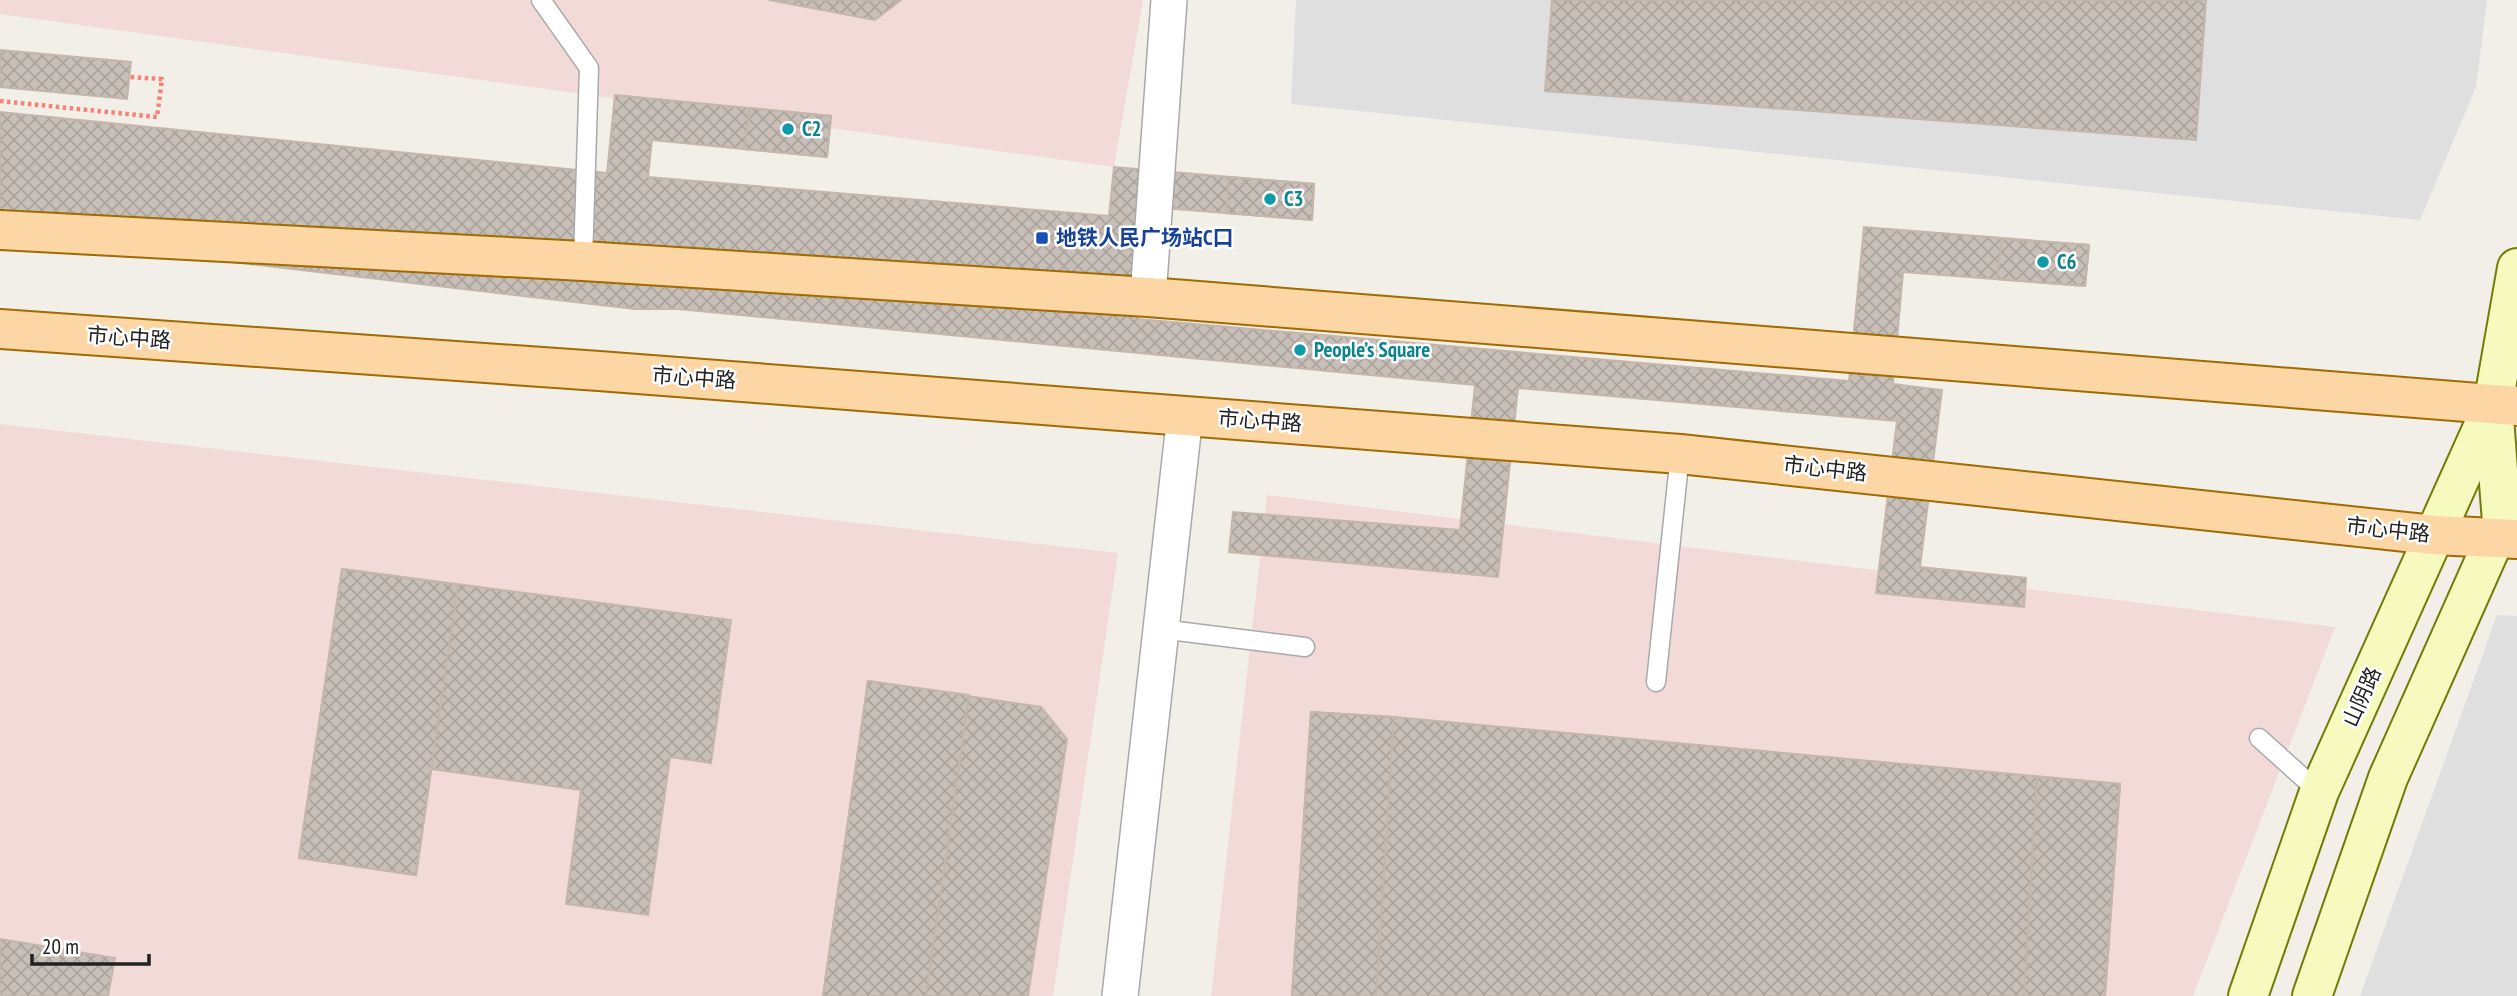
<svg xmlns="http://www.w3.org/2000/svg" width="2517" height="996" viewBox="0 0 2517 996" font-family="'PT Sans Narrow','Noto Sans SC',sans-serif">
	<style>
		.residential { fill: #e0dfdf }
		.commercial { fill: #f2dad9 }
		.building { fill: url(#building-cross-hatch); stroke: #c4b6ab; stroke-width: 2 }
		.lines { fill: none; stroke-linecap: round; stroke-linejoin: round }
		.lane-casing { stroke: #a9a9a9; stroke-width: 21 }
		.street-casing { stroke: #a9a9a9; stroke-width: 38 }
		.secondary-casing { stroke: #707d05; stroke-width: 42 }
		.primary-casing { stroke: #a06b00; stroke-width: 42 }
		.path { stroke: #fa8072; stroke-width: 4.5; stroke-dasharray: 3.5 3.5; stroke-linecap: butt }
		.lane { stroke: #fff; stroke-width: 18 }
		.street { stroke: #fff; stroke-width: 35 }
		.secondary { stroke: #f7fabf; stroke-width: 38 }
		.primary { stroke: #fcd6a4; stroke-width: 38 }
		.culture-dot { fill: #0f9aa8; stroke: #fff; stroke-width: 2.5 }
		.transit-dot { fill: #1a4fb4; stroke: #fff; stroke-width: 2.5 }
		.labels { text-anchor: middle; stroke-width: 5; stroke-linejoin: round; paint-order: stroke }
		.culture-label { font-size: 21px; font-weight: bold; fill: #0d838f; stroke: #fff; text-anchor: start }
		.transit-label { font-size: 21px; font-weight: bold; fill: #164399; stroke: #fff; text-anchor: start }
		.street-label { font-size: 21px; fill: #222; stroke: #fff }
	</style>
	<defs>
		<pattern id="building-cross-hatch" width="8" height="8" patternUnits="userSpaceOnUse" patternTransform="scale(1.75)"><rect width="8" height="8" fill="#c7bfb8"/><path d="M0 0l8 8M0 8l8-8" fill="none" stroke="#aba49e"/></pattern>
	</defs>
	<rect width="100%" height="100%" fill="#f2efe9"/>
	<g class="residential">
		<path d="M1296,0h1191l-11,87 -56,133 -1129,-116z"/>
		<path d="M2497,615l20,1v380h-157z"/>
	</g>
	<g class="commercial">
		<path d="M0,0h1143l-29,167 -1114,-153z"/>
		<path d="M0,424l1118,129 -65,443h-1053z"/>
		<path d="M1267,495l1068,132 -142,369h-982z"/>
	</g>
	<g class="building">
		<path d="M769,0h132l-26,20z"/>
		<path d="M1552,0h654l-10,140 -651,-49z"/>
		<path d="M0,50l131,12 -4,37 -127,-12z"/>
		<path d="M615,95l216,21 -4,41 -175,-17 -4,37 461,39 5,-49 200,17 -2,36 -162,-13 -12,112 711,62 15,-154 225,18 -4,41 -182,-14 -10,112 49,6 -22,177 106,11 -2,29 -148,-14 21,-172 -379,-33 -20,189 -269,-25 4,-40 227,18 15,-145 -797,-76h-43l-635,-74v-123l607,61z"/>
		<path d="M750,108l81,8 -4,41 -83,-8z"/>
		<path d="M1229,177l85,7 -2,36 -86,-7z"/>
		<path d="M2002,239l87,6 -4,41 -88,-7z"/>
		<path d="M342,569l389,51 -20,143 -41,-6 -22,158 -82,-11 15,-114 -150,-21 -15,106 -117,-17z"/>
		<path d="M342,569l116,16 -42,290 -117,-17z"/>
		<path d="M868,681l173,26 26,32 -39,257h-205z"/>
		<path d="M868,681l101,14 -43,301h-103z"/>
		<path d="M1311,712l83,5 726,67 -15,212h-813z"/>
		<path d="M1311,712l83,5 -18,279h-84z"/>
		<path d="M2037,777l83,7 -15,212h-81z"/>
		<path d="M0,939l115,19 -7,38h-108z"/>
	</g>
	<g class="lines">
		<defs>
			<g id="lane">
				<path d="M541,0l48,68 -6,193"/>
				<path d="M1161,629l144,18"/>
				<path d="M1656,682l24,-228"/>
				<path d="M2259,738l60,54"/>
			</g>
			<g id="street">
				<path d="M1148,297l21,-297"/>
				<path d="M1120,996l65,-581"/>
			</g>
			<g id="secondary">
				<path d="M2248,996l71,-204 173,-385"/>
				<path d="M2312,996l76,-218 114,-256 -9,-117 24,-137"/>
			</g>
			<g id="primary">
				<path d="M0,230l583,31 565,36 1369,109"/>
				<path d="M0,329l599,42 1081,83 754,81 83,4"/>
			</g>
		</defs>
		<use href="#lane" class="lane-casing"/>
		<use href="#street" class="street-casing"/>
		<use href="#secondary" class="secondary-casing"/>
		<use href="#primary" class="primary-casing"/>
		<path class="path" d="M0,101l157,16 5,-38 -33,-2"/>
		<use href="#lane" class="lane"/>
		<use href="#street" class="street"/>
		<use href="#secondary" class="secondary"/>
		<use href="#primary" class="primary"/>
	</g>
	<g class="culture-dot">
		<circle cx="788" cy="129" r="7"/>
		<circle cx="1270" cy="199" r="7"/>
		<circle cx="2043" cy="262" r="7"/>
		<circle cx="1300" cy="350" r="7"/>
	</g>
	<rect class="transit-dot" x="1035" y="231" width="14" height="14" rx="3.5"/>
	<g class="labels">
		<g class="culture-label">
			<text x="802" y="136">C2</text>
			<text x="1284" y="206">C3</text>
			<text x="2057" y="269">C6</text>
			<text x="1314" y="357">People’s Square</text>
		</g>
		<g class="transit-label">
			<text x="1056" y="245">地铁人民广场站C口</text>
		</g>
		<g class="street-label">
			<text transform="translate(129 338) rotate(4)" y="7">市心中路</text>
			<text transform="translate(694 378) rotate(4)" y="7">市心中路</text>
			<text transform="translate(1260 421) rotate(4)" y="7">市心中路</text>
			<text transform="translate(1825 469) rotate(6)" y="7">市心中路</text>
			<text transform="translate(2388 530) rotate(6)" y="7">市心中路</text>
			<text transform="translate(2362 697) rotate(-66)" y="7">山阴路</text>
		</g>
	</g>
	<path d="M32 954v10h117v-10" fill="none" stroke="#222222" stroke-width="3.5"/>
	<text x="42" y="954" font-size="21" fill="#222222" stroke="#ffffff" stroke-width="5" paint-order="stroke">20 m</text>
</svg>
